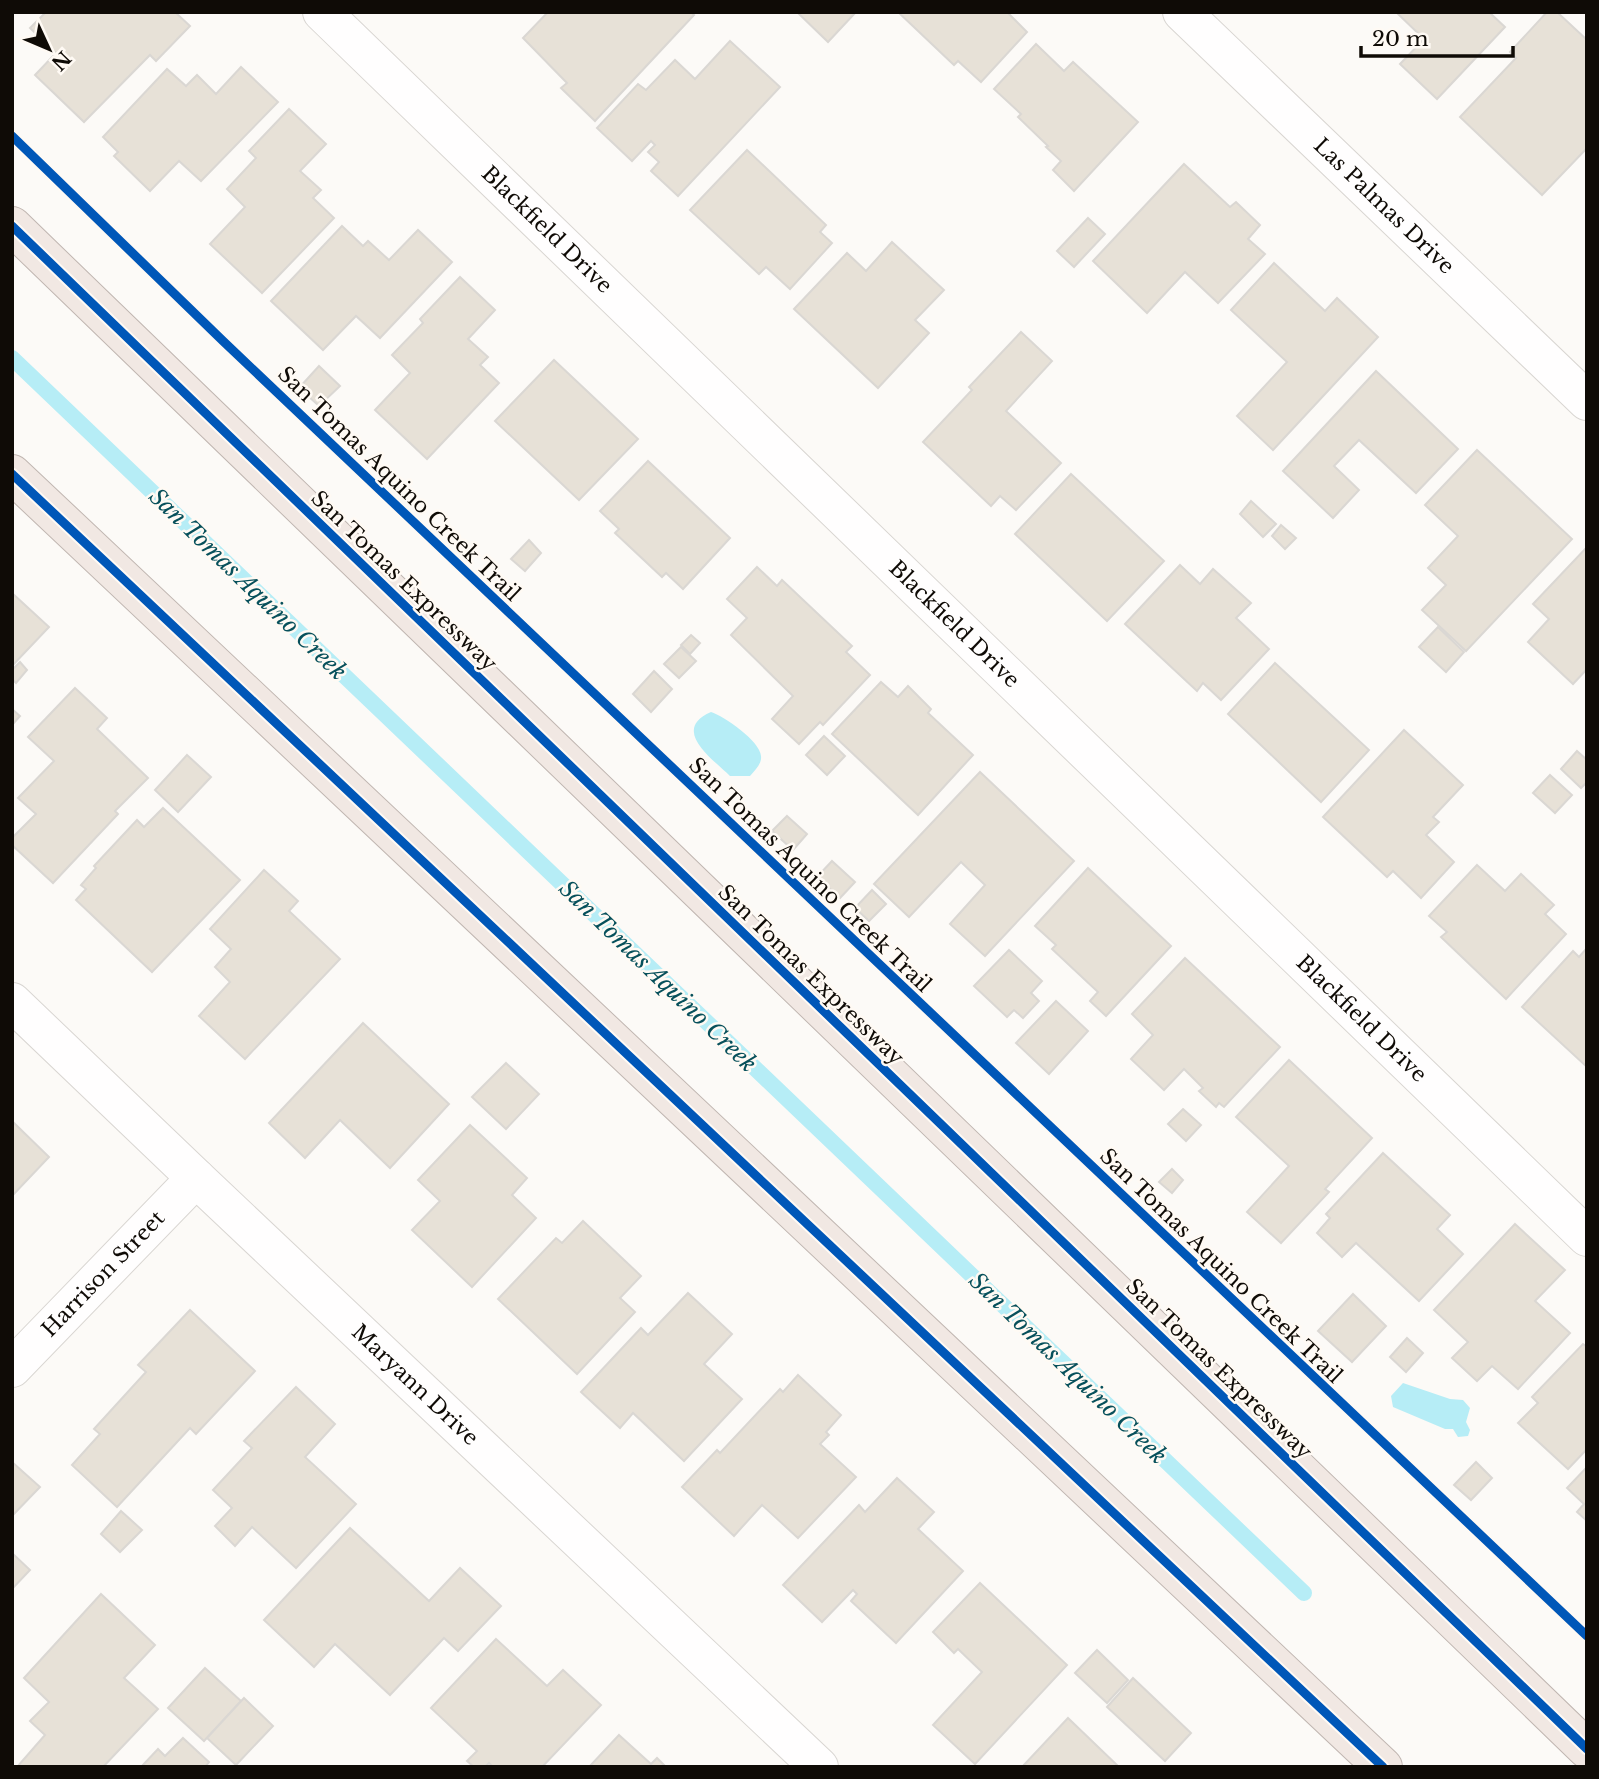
<svg xmlns="http://www.w3.org/2000/svg" width="1599" height="1779" viewBox="0 0 1599 1779" font-family="'Libre Baskerville',serif">
	<style>
		.water { fill: #b6edf6 }
		.lines { fill: none; stroke-linecap: round; stroke-linejoin: round }
		.stream { stroke: #b6edf6; stroke-width: 16 }
		.building { fill: #e7e1d7; stroke: #dad7d3; stroke-width: 2 }
		.minor-casing { stroke: #d9d6d2; stroke-width: 40 }
		.highway-casing { stroke: #c0b6b1; stroke-width: 40 }
		.minor { stroke: #fffefe; stroke-width: 38 }
		.highway { stroke: #f1e8e3; stroke-width: 38 }
		.cycleway-casing { stroke: #fffaf4; stroke-width: 13 }
		.cycleway { stroke: #0057b8; stroke-width: 9 }
		.labels { text-anchor: middle; stroke-width: 5; stroke-linejoin: round; paint-order: stroke }
		.street-label { font-size: 21px; fill: #0f0b06; stroke: #fffaf4 }
		.water-label { font-size: 23px; font-style: italic; fill: #07505b; stroke: #fffaf4 }
	</style>
	<rect width="100%" height="100%" fill="#fcfaf7"/>
	<g class="water">
		<path d="M711,712c13,4 49,29 50,44 1,8 -6,14 -11,20h-20c-17,-17 -60,-46 -19,-64z"/>
		<path d="M1403,1383l47,16 13,1 7,8 -4,14 4,8 -2,6 -10,1 -5,-8h-8l-52,-22 -2,-11z"/>
	</g>
	<g class="lines">
		<path class="stream" d="M12,358l1292,1235"/>
	</g>
	<g class="building">
		<path d="M46,12h129l15,14 -34,35 -6,-6 -66,67 -49,-47 21,-22 -26,-25z"/>
		<path d="M548,12h143l3,3 -99,106 -34,-33 6,-5 -44,-45z"/>
		<path d="M797,12h59l-28,30z"/>
		<path d="M898,12h109l20,20 -46,50 -23,-21 -4,4z"/>
		<path d="M1396,12h93l16,15 -68,72 -37,-35 24,-25z"/>
		<path d="M1547,12h10l30,28v108l-45,47 -82,-78 56,-59 -6,-6z"/>
		<path d="M730,41l50,46 -102,109 -27,-25 8,-9 -11,-10 7,-7 -4,-4 -19,20 -35,-33 41,-44 8,6 29,-30 20,19z"/>
		<path d="M1036,44l28,27 9,-9 65,60 -64,69 -21,-21 8,-9 -15,-14 2,-1 -30,-29 3,-3 -27,-25z"/>
		<path d="M241,67l37,35 -77,79 -22,-20 -29,30 -36,-35 4,-4 -15,-15 64,-68 19,17 11,-11 19,19z"/>
		<path d="M289,109l37,35 -26,27 21,19 -8,8 21,20 -72,75 -52,-49 35,-37 -18,-18 29,-31 -7,-7z"/>
		<path d="M747,150l79,75 -6,7 12,11 -42,46 -24,-22 -7,7 -69,-64z"/>
		<path d="M1184,164l46,43 6,-5 24,23 -12,14 17,15 -47,49 -33,-31 -38,41 -54,-52z"/>
		<path d="M1088,218l17,16 -31,33 -17,-16z"/>
		<path d="M342,226l21,20 5,-5 21,19 29,-30 34,32 -72,76 -24,-22 -33,34 -52,-49z"/>
		<path d="M892,242l52,48 -29,30 14,13 -51,55 -84,-79 53,-56 19,18z"/>
		<path d="M1274,263l51,48 12,-13 41,39 -105,113 -36,-34 50,-54 -56,-52z"/>
		<path d="M460,277l35,33 -27,29 20,18 -8,8 19,18 -72,76 -52,-49 35,-37 -18,-18 31,-32 -3,-4z"/>
		<path d="M1021,332l31,29 -46,50 55,52 -45,47 -16,-14 -9,10 -68,-64 49,-52 -3,-3z"/>
		<path d="M554,360l84,79 -59,61 -84,-79z"/>
		<path d="M319,366l21,20 -21,20 -20,-18z"/>
		<path d="M1376,371l82,78 -42,44 -57,-53 -25,26 25,24 -26,28 -50,-47z"/>
		<path d="M1477,450l95,89 -106,112 -44,-41 24,-25 -18,-17 30,-32 -33,-31z"/>
		<path d="M648,461l82,77 -47,51 -17,-16 -4,4 -47,-44 4,-4 -19,-18z"/>
		<path d="M1071,474l93,87 -57,60 -92,-87z"/>
		<path d="M1251,501l25,23 -13,13 -23,-23z"/>
		<path d="M1281,525l15,13 -11,11 -13,-13z"/>
		<path d="M529,540l12,13 -16,18 -14,-12z"/>
		<path d="M1587,547v122l-14,15 -45,-42 21,-23 -16,-15z"/>
		<path d="M1180,565l20,19 13,-15 38,34 -15,15 33,31 -48,51 -18,-17 -6,8 -72,-67z"/>
		<path d="M757,567l20,19 5,-6 70,66 -6,6 24,23 -47,50 -3,-3 -21,22 -27,-25 21,-23 -62,-61 16,-17 -20,-19z"/>
		<path d="M12,593l37,34 -37,39z"/>
		<path d="M1438,627l26,25 -18,20 -27,-25z"/>
		<path d="M691,635l9,8 -10,11 -9,-9z"/>
		<path d="M681,647l15,14 -17,17 -15,-14z"/>
		<path d="M20,662l7,8 -11,13 -4,-4v-9z"/>
		<path d="M1275,663l94,87 -48,52 -93,-88z"/>
		<path d="M654,671l18,18 -21,23 -18,-18z"/>
		<path d="M881,682l17,15 10,-11 23,23 -3,4 45,42 -55,60 -86,-81z"/>
		<path d="M75,688l32,30 -10,11 51,49 -33,33 3,3 -65,69 -41,-38v-7l24,-24 -18,-16 36,-37 -26,-24z"/>
		<path d="M12,709l8,7 -8,9z"/>
		<path d="M1404,730l59,55 -30,32 6,5 -13,13 28,27 -33,36 -28,-27 -6,6 -64,-60z"/>
		<path d="M824,736l21,20 -18,19 -21,-20z"/>
		<path d="M1577,751l10,9v22l-6,6 -20,-19z"/>
		<path d="M187,755l24,22 -33,35 -23,-22z"/>
		<path d="M980,772l94,89 -89,95 -35,-32 35,-39 -24,-23 -52,55 -35,-33z"/>
		<path d="M1550,775l22,20 -17,18 -22,-20z"/>
		<path d="M163,808l77,72 -88,92 -76,-72 10,-11 -5,-4 15,-17 -2,-2 43,-46 7,7z"/>
		<path d="M787,816l20,18 -14,16 -21,-19z"/>
		<path d="M832,861l23,21 -15,16 -23,-21z"/>
		<path d="M1477,865l28,26 16,-17 33,31 -9,9 21,20 -60,65 -65,-62 6,-5 -18,-16z"/>
		<path d="M1088,868l83,78 -65,70 -16,-15 8,-9 -46,-43 4,-4 -21,-19z"/>
		<path d="M264,870l34,31 -9,10 51,48 -95,100 -46,-43 31,-34 -15,-15 16,-18 -21,-20z"/>
		<path d="M872,890l14,14 -17,17 -14,-13z"/>
		<path d="M1587,948v119l-65,-60 51,-56 6,6z"/>
		<path d="M1009,950l33,31 -11,12 8,8 -16,17 -9,-8 -7,7 -33,-31z"/>
		<path d="M1185,958l95,89 -56,60 -5,-4 -3,4 -17,-16 4,-3 -19,-19 -20,21 -33,-31 22,-24 -21,-21z"/>
		<path d="M1056,1001l32,30 -39,43 -33,-31z"/>
		<path d="M363,1023l86,81 -59,64 -50,-48 -35,38 -36,-35z"/>
		<path d="M1289,1060l83,78 -47,51 4,3 -48,51 -34,-31 42,-46 -53,-49z"/>
		<path d="M506,1063l33,31 -33,35 -34,-32z"/>
		<path d="M1183,1109l18,16 -15,16 -18,-17z"/>
		<path d="M12,1121l37,36 -37,39z"/>
		<path d="M470,1125l57,53 -15,17 24,23 -64,69 -60,-57 28,-29 -22,-21z"/>
		<path d="M1383,1153l67,62 -13,14 26,25 -44,47 -63,-58 -14,14 -25,-24 13,-15 -4,-4z"/>
		<path d="M1172,1169l11,11 -11,13 -13,-11z"/>
		<path d="M583,1221l58,55 -21,22 15,14 -58,62 -79,-75 58,-61 6,5z"/>
		<path d="M1515,1224l50,46 -30,31 35,32 -52,56 -26,-23 -15,15 -25,-23 16,-16 -34,-32z"/>
		<path d="M688,1293l44,41 -28,30 38,35 -58,62 -51,-48 -13,15 -39,-36 60,-64 7,7z"/>
		<path d="M1353,1294l33,32 -34,36 -34,-31z"/>
		<path d="M190,1310l65,61 -59,63 -6,-6 -73,79 -45,-42 28,-31 -6,-5 52,-57 -8,-7z"/>
		<path d="M1407,1338l16,15 -17,19 -16,-15z"/>
		<path d="M1583,1344l4,3v102l-19,20 -50,-46 20,-20 -6,-6z"/>
		<path d="M798,1375l43,40 -15,17 3,3 -9,9 36,33 -58,61 -36,-33 -28,31 -52,-49 35,-37 3,3 60,-64 3,3z"/>
		<path d="M296,1387l39,37 -30,33 51,47 -60,64 -44,-41 -17,19 -20,-20 17,-18 -19,-18 39,-42 -8,-7z"/>
		<path d="M12,1462l28,25 -28,29z"/>
		<path d="M1476,1462l16,16 -21,22 -17,-15z"/>
		<path d="M1587,1467v54l-10,-9 7,-8 -17,-16z"/>
		<path d="M897,1478l37,34 -16,17 45,42 -67,72 -45,-42 6,-7 -4,-4 -31,32 -39,-37 76,-80 6,7z"/>
		<path d="M121,1511l21,19 -22,22 -19,-18z"/>
		<path d="M350,1528l79,73 31,-33 41,38 -43,45 -14,-13 -54,57 -55,-51 -21,23 -50,-47z"/>
		<path d="M12,1553l18,17 -18,19z"/>
		<path d="M980,1583l87,82 -92,99 -42,-39 49,-53 -24,-23 -4,4 -21,-21z"/>
		<path d="M101,1594l54,51 -31,33 34,31 -55,58h-86l28,-32 -15,-14 19,-19 -25,-24z"/>
		<path d="M496,1639l51,47 16,-16 38,35 -59,62h-49l-4,-4 -4,4h-11l-7,-6 10,-10 -46,-43z"/>
		<path d="M1097,1650l31,30 -21,23 -32,-30z"/>
		<path d="M205,1668l36,33 -37,40 -36,-33z"/>
		<path d="M1133,1678l58,55 -26,28 -58,-54z"/>
		<path d="M244,1698l29,28 -37,39 -29,-27z"/>
		<path d="M1068,1718l51,49h-97z"/>
		<path d="M619,1735l32,29 6,-6 9,9h-77z"/>
		<path d="M183,1738l26,24 -4,5h-64l17,-18 7,7z"/>
	</g>
	<g class="lines">
		<defs>
			<g id="minor">
				<path id="s1" d="M322,12l1265,1225"/>
				<path id="s2" d="M1182,12l405,389"/>
				<path id="s3" d="M12,1002l184,176 623,589"/>
				<path id="s4" d="M12,1368l184,-190"/>
			</g>
			<g id="highway">
				<path d="M12,226l1575,1523"/>
				<path d="M12,474l1371,1293"/>
			</g>
		</defs>
		<use href="#minor" class="minor-casing"/>
		<use href="#highway" class="highway-casing"/>
		<use href="#minor" class="minor"/>
		<use href="#highway" class="highway"/>
		<defs>
			<g id="cycleway">
				<path d="M12,136l211,205 1364,1295"/>
				<path d="M12,226l1575,1523"/>
				<path d="M12,474l1371,1293"/>
			</g>
		</defs>
		<use href="#cycleway" class="cycleway-casing"/>
		<use href="#cycleway" class="cycleway"/>
	</g>
	<g class="labels">
		<g class="street-label">
			<text dy="7" stroke="none"><textPath href="#s2" startOffset="280">Las Palmas Drive</textPath></text>
			<text dy="7" stroke="none"><textPath href="#s1" startOffset="313">Blackfield Drive</textPath></text>
			<text transform="translate(399 484) rotate(44)" y="7">San Tomas Aquino Creek Trail</text>
			<text transform="translate(404 581) rotate(44)" y="7">San Tomas Expressway</text>
			<text dy="7" stroke="none"><textPath href="#s1" startOffset="880">Blackfield Drive</textPath></text>
			<text transform="translate(810 875) rotate(44)" y="7">San Tomas Aquino Creek Trail</text>
			<text transform="translate(811 975) rotate(44)" y="7">San Tomas Expressway</text>
			<text dy="7" stroke="none"><textPath href="#s1" startOffset="1447">Blackfield Drive</textPath></text>
			<text transform="translate(1221 1266) rotate(44)" y="7">San Tomas Aquino Creek Trail</text>
			<text dy="7" stroke="none"><textPath href="#s4" startOffset="131">Harrison Street</textPath></text>
			<text transform="translate(1219 1369) rotate(44)" y="7">San Tomas Expressway</text>
			<text dy="7" stroke="none"><textPath href="#s3" startOffset="556">Maryann Drive</textPath></text>
		</g>
		<g class="water-label">
			<text transform="translate(248 584) rotate(44)" y="8">San Tomas Aquino Creek</text>
			<text transform="translate(658 976) rotate(44)" y="8">San Tomas Aquino Creek</text>
			<text transform="translate(1068 1368) rotate(44)" y="8">San Tomas Aquino Creek</text>
		</g>
	</g>
	<rect width="1599" height="1779" fill="none" stroke="#0f0b06" stroke-width="28"/>
	<g transform="translate(49 49) rotate(134)" stroke="#fffaf4" stroke-width="5" paint-order="stroke">
	<path d="M0-5L12 26L0 18L-12 26Z" fill="#0f0b06"/>
	<text y="-10" font-size="19" font-weight="bold" text-anchor="middle" fill="#0f0b06">N</text>
	</g>
	<path d="M1361 46v10h152v-10" fill="none" stroke="#0f0b06" stroke-width="3.5"/>
	<text x="1372" y="46" font-size="21" fill="#0f0b06" stroke="#fffaf4" stroke-width="5" paint-order="stroke">20 m</text>
</svg>
